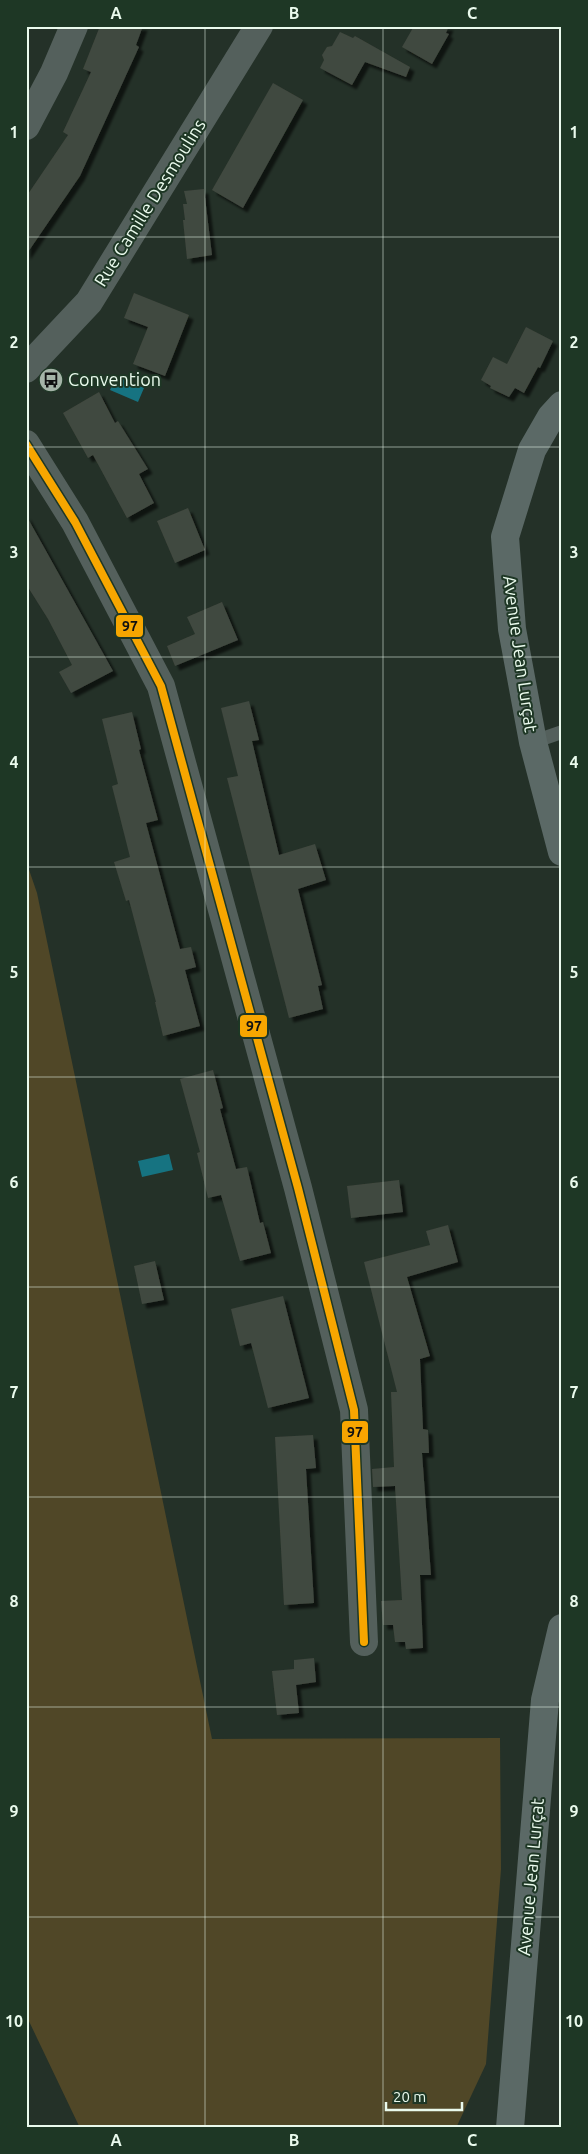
<svg xmlns="http://www.w3.org/2000/svg" width="588" height="2154" font-family="Ubuntu,sans-serif">
  <style>
    .green { fill: #504727 }
    .water { fill: #167381 }
    .building { fill: #41483f; filter: url(#shadow) }
    .lines { fill: none; stroke-linecap: round; stroke-linejoin: round }
    .lane { stroke: #54605c; stroke-width: 14 }
    .street { stroke: #54605c; stroke-width: 28 }
    .secondary { stroke: #5b6966; stroke-width: 28 }
    .bus-1-casing { stroke: #1e3725; stroke-width: 11 }
    .bus-1 { stroke: #f7a600; stroke-width: 8 }
    .grid { fill: none; stroke: #eafaed; stroke-width: 1; stroke-opacity: 0.55 }
    .labels { text-anchor: middle; stroke-width: 4; stroke-linejoin: round; paint-order: stroke }
    .street-label { font-size: 18px; fill: #eafaed; stroke: #1e3725 }
    .poi-label { font-size: 18px; fill: #eafaed; stroke: #1e3725; text-anchor: start }
    .line-badge { stroke: #1e3725; stroke-width: 2 }
    .pale-badge-label { font-size: 14px; text-anchor: middle; font-weight: bold; fill: #111 }
    .neatline { fill: none; stroke: #eafaed; stroke-width: 2 }
    .grid-label { font-size: 16px; text-anchor: middle; font-weight: bold; fill: #eafaed }
  </style>
  <defs>
    <filter id="shadow"><feDropShadow dx="4.5" dy="4.5" stdDeviation="1" flood-color="#0009"/></filter>
  </defs>
  <rect width="100%" height="100%" fill="#243128"/>
  <path class="green" d="M26 861 37 893 212 1739 500 1738 501 1869 486 2064 456 2128H80L26 2015Z"/>
  <path class="water" d="M116 376 144 388 138 402 110 390Z
    M169 1154 173 1170 142 1177 138 1161Z"/>
  <path class="building" d="M100 26H143L136 45 139 47 80 176 26 255V197L68 135 63 132 91 72 83 69Z
    M414 26H449L446 33 449 34 432 64 402 47Z
    M340 32 353 38 355 36 410 67 406 77 365 62 352 85 320 68 324 60 322 55 327 47 332 46Z
    M273 83 303 100 243 208 212 190Z
    M204 189 212 255 187 259 183 220H185L183 204H187L184 191Z
    M134 293 189 315 165 376 133 364 148 327 124 318Z
    M526 327 553 341 540 368 538 367 524 393 515 388 509 397 490 388 491 386 481 380 493 357 507 364Z
    M99 392 115 423 118 421 148 469 139 474 154 503 127 518 93 455 88 458 63 413Z
    M188 508 205 550 175 563 157 521Z
    M26 515 113 671 71 693 59 672 72 665 48 619 26 584Z
    M222 602 238 640 175 666 167 646 195 634 187 617Z
    M249 701 259 740 252 741 279 855 315 844 326 880 298 889 322 985 318 986 323 1009 289 1018 227 778 238 776 221 708Z
    M132 712 141 749 139 750 158 820 146 823 180 949 191 947 196 967 185 970 200 1026 163 1036 155 1002H156L129 900 126 901 114 862 130 857 112 786 118 784 102 719Z
    M213 1070 223 1108 220 1109 236 1169 247 1167 260 1223 263 1222 271 1253 240 1261 221 1195 208 1198 197 1153 200 1152 180 1079Z
    M399 1180 403 1212 351 1218 347 1186Z
    M448 1225 458 1262 407 1277 430 1356 420 1359 423 1429 428 1430 429 1453H422L431 1575H420L423 1648 406 1649 405 1642H395L393 1625H383L381 1601 402 1600 395 1486 373 1487 372 1469 394 1467 391 1392H397L364 1262 430 1245 426 1231Z
    M155 1261 164 1300 142 1304 134 1266Z
    M283 1296 309 1398 268 1408 251 1343 240 1346 231 1309Z
    M313 1435 316 1468 306 1469 314 1603 284 1605 275 1437Z
    M314 1658 316 1682 296 1685 299 1713 277 1715 272 1671 294 1669V1660Z"/>
  <g class="lines">
    <path class="lane" d="M533 742 562 732"/>
    <path class="street" d="M26 126 54 73 74 26
      M26 369 89 302 259 26
      M26 444 75 522 161 686 298 1188 354 1410 364 1642"/>
    <path class="secondary" d="M562 405 551 417 532 450 505 537 512 629 533 742 562 852
      M510 2128 545 1700 562 1628"/>
    <g class="bus-1-casing">
      <path id="bus-1" d="M26 444 75 522 161 686 298 1188 354 1410 364 1642"/>
    </g>
    <use href="#bus-1" class="bus-1"/>
  </g>
  <path class="grid" d="M205 26V2128M383 26V2128M26 237H562M26 447H562M26 657H562M26 867H562M26 1077H562M26 1287H562M26 1497H562M26 1707H562M26 1917H562"/>
  <defs>
    <g id="bus-disc" transform="scale(1.25)"><circle r="9.5" fill="#a5b4a8" stroke="#1e3725"/><path d="M-5-6H5V4H4V6H2V4H-2V6H-4V4H-5ZM-3.5-4V0h7V-4ZM-3.5 1.2v1.5H-2V1.2ZM2 1.2v1.5H3.5V1.2Z" fill="#111"/></g>
  </defs>
  <g fill-rule="evenodd">
    <use href="#bus-disc" x="51" y="380"/>
  </g>
  <g class="labels">
    <g class="street-label">
      <text transform="translate(150 203) rotate(-58)" y="6">Rue Camille Desmoulins</text>
      <text transform="translate(520 654) rotate(82)" y="6">Avenue Jean Lurçat</text>
      <text transform="translate(531 1877) rotate(-85)" y="6">Avenue Jean Lurçat</text>
    </g>
    <g class="poi-label">
      <text x="68" y="386">Convention</text>
    </g>
  </g>
  <g class="line-badge">
    <rect x="115" y="614" width="29" height="24" rx="5" fill="#f7a600"/>
    <rect x="239" y="1014" width="29" height="24" rx="5" fill="#f7a600"/>
    <rect x="341" y="1420" width="28" height="24" rx="5" fill="#f7a600"/>
  </g>
  <g class="pale-badge-label">
    <text x="130" y="631">97</text>
    <text x="254" y="1031">97</text>
    <text x="355" y="1437">97</text>
  </g>
  <rect width="588" height="2154" fill="none" stroke="#1e3725" stroke-width="55"/>
  <path d="M386 2102v8h76v-8" fill="none" stroke="#eafaed" stroke-width="2.5"/>
  <text x="393" y="2102" font-size="15" fill="#eafaed" stroke="#1e3725" stroke-width="4" paint-order="stroke">20 m</text>
  <rect x="28" y="28" width="532" height="2098" class="neatline"/>
  <g class="grid-label">
    <text x="116" y="19">A</text>
    <text x="294" y="19">B</text>
    <text x="472" y="19">C</text>
    <text x="14" y="138">1</text>
    <text x="574" y="138">1</text>
    <text x="14" y="348">2</text>
    <text x="574" y="348">2</text>
    <text x="14" y="558">3</text>
    <text x="574" y="558">3</text>
    <text x="14" y="768">4</text>
    <text x="574" y="768">4</text>
    <text x="14" y="978">5</text>
    <text x="574" y="978">5</text>
    <text x="14" y="1188">6</text>
    <text x="574" y="1188">6</text>
    <text x="14" y="1398">7</text>
    <text x="574" y="1398">7</text>
    <text x="14" y="1607">8</text>
    <text x="574" y="1607">8</text>
    <text x="14" y="1817">9</text>
    <text x="574" y="1817">9</text>
    <text x="14" y="2027">10</text>
    <text x="574" y="2027">10</text>
    <text x="116" y="2146">A</text>
    <text x="294" y="2146">B</text>
    <text x="472" y="2146">C</text>
  </g>
</svg>
